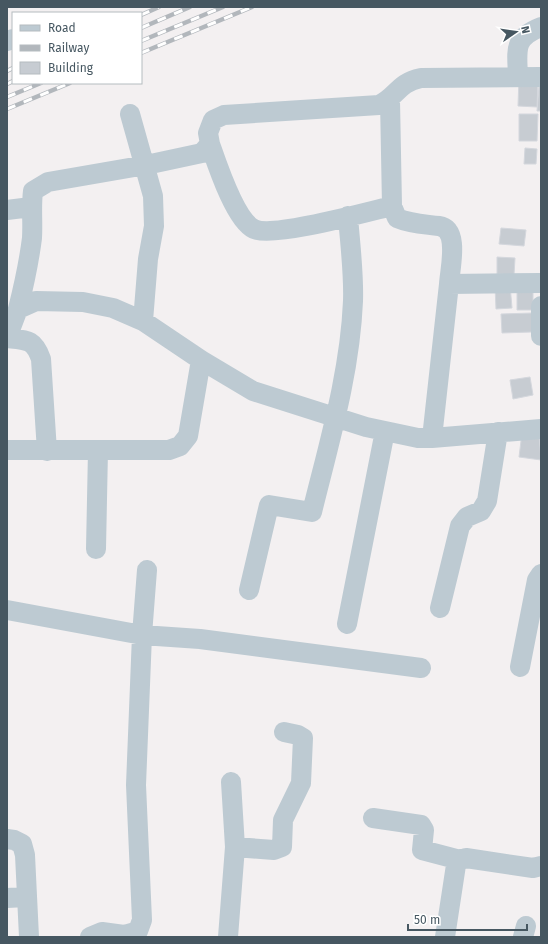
<svg xmlns="http://www.w3.org/2000/svg" width="548" height="944" font-family="'Fira Sans',sans-serif">
  <style>
    .building { fill: #c7ccd2; stroke: #d4d7dd }
    .lines { fill: none; stroke-linecap: round; stroke-linejoin: round }
    .minor { stroke: #bdcad2; stroke-width: 20 }
    .rail-casing { stroke: #b2b7bc; stroke-width: 4.5 }
    .rail { stroke: #fff; stroke-width: 3; stroke-dasharray: 9; stroke-linecap: butt }
  </style>
  <rect width="100%" height="100%" fill="#f3f0f1"/>
  <path class="building" d="M519 78 538 79 537 107 518 106Z
    M539 86H541V111H537Z
    M519 114H538L537 141H519Z
    M525 148 537 149 536 164H524Z
    M501 228 526 230 524 246 499 244Z
    M497 257 515 258 514 275 497 274Z
    M510 285 512 308 496 309 495 286Z
    M517 287H533V310H517Z
    M532 313V332L502 333 501 314Z
    M530 377 533 395 513 399 510 380Z
    M522 433 539 435 541 460 519 457Z"/>
  <g class="lines">
    <path class="minor" d="M7 41 13 39
      M518 76C517 50 513 38 541 27
      M390 100 392 206 397 218C411 224 424 224 439 226 460 229 450 268 449 284
      M130 114 153 196 154 226 148 259 143 321
      M210 144C217 164 235 220 254 229 273 238 367 212 392 206
      M7 210 31 207
      M541 306V336
      M18 309C24 285 29 262 32 238 33 222 31 207 33 191L48 182 146 165 202 153 210 144 208 133 213 120 224 115 379 105C398 96 397 83 421 78L541 77
      M7 338 18 309 36 301 83 302 113 308 143 321 201 360 253 391 366 427 418 438H432L541 429
      M7 338C27 340 34 339 41 359L47 451
      M432 438 449 284 541 283
      M7 450H169L180 446 188 436 201 360
      M96 549 98 450
      M249 590 269 505 312 512C329 443 350 373 353 301 354 273 350 244 348 216
      M440 608 460 526 467 517 481 511 487 501 498 432
      M7 610 142 635 200 639 421 668
      M347 624 385 431
      M520 667 537 580 541 574
      M373 818 421 825 424 830 422 850 460 860
      M7 839 14 840 22 844 25 855 29 937
      M235 847 274 850 282 847 283 820 301 783 303 738 298 735 284 732
      M7 898 26 897
      M90 937 102 932 124 935 138 931 142 920 136 785 142 635 147 570
      M228 937 235 847 231 782
      M445 937 456 865 460 860 466 858 533 868 541 866
      M523 937 526 926"/>
    <g class="rail-casing">
      <path id="rail" d="M141 15 159 7
        M141 28 190 7
        M141 41 223 7
        M141 53 252 7
        M7 71 13 68
        M7 84 13 81
        M7 97 41 83
        M7 109 70 83"/>
    </g>
    <use href="#rail" class="rail"/>
  </g>
  <rect width="548" height="944" fill="none" stroke="#465761" stroke-width="16"/>
  <rect x="12" y="12" width="130" height="72" fill="#ffffff" stroke="#b5bcc0"/>
  <rect x="20" y="25" width="20" height="6" fill="#bdcad2" stroke="#b5bcc0"/>
  <text x="48" y="32" font-size="12" fill="#465761">Road</text>
  <rect x="20" y="45" width="20" height="6" fill="#b2b7bc" stroke="#b5bcc0"/>
  <text x="48" y="52" font-size="12" fill="#465761">Railway</text>
  <rect x="20" y="62" width="20" height="12" fill="#c7ccd2" stroke="#b5bcc0"/>
  <text x="48" y="72" font-size="12" fill="#465761">Building</text>
  <g transform="translate(516 32) rotate(77)" stroke="#ffffff" stroke-width="3" paint-order="stroke">
  <path d="M0-3L7 15L0 10L-7 15Z" fill="#465761"/>
  <text y="-6" font-size="11" font-weight="bold" text-anchor="middle" fill="#465761">N</text>
  </g>
  <path d="M408 924v6h119v-6" fill="none" stroke="#465761" stroke-width="2"/>
  <text x="414" y="924" font-size="12" fill="#465761" stroke="#ffffff" stroke-width="3" paint-order="stroke">50 m</text>
</svg>
